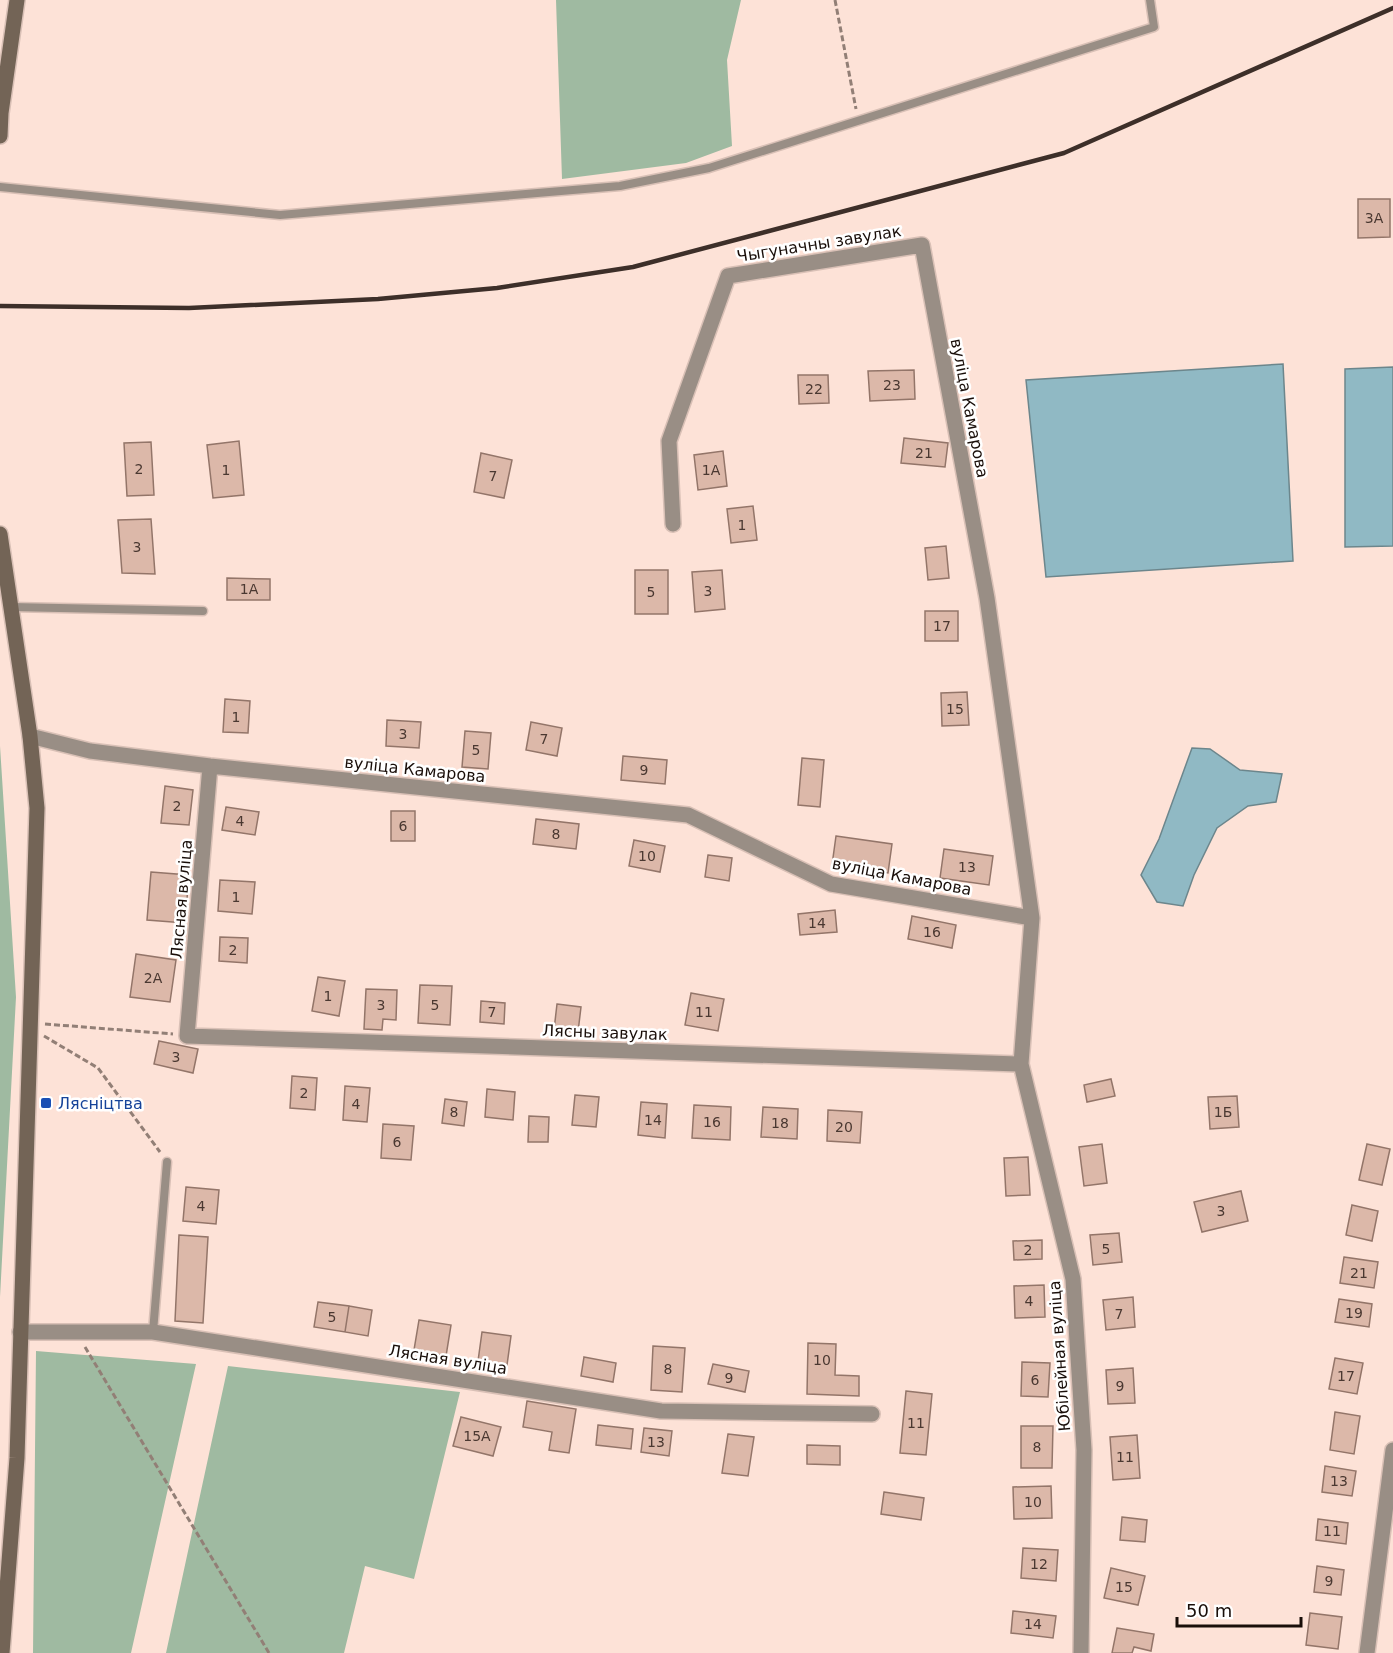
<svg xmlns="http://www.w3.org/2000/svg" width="1393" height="1653" font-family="'DejaVu Sans',sans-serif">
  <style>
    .forest { fill: #9fbaa1 }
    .water { fill: #90b9c4; stroke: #6c868c; stroke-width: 1.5 }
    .building { fill: #dcb8a9; stroke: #937569; stroke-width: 1.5 }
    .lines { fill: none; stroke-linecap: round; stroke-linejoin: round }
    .lane-casing { stroke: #d9c0b6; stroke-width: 11 }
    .street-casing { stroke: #d9c0b6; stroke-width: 18 }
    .secondary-casing { stroke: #d9c0b6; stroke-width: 18 }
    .path { stroke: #927f76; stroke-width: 3; stroke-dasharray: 6 3; stroke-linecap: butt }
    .lane { stroke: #998e85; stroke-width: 8 }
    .street { stroke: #998e85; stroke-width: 15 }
    .secondary { stroke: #736456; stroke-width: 15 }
    .rail { stroke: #3d2f29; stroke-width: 4.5 }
    .transit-dot { fill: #1a4fb4; stroke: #fff; stroke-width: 2 }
    .labels { text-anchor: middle; stroke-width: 5; stroke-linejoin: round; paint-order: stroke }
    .number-label { font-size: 14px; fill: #4a3831 }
    .street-label { font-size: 16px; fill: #190e09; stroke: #fff }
    .transit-label { font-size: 16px; fill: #164399; stroke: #fff; text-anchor: start }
  </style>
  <rect width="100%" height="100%" fill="#fde2d7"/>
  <path class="forest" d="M556 0H741L727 60 732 146 686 163 562 179Z
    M0 746 16 997 0 1297Z
    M36 1351 196 1364 131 1653H33Z
    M228 1366 460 1392 414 1579 365 1566 344 1653H166Z"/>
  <path class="water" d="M1283 364 1293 561 1046 577 1026 380Z
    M1393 367V546L1345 547V369Z
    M1192 748 1210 749 1240 770 1282 774 1276 802 1248 806 1217 828 1194 875 1183 906 1157 902 1141 875 1159 839Z"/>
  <path class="building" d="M1358 199H1390V237L1358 238Z
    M914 370 915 399 870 401 868 371Z
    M798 375H828L829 403 799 404Z
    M904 438 948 443 945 467 901 463Z
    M239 441 244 495 213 498 207 445Z
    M151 442 154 495 127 496 124 443Z
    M723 451 727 486 698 490 694 455Z
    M481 453 512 460 504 498 474 492Z
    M753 506 757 540 731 543 727 509Z
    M151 519 155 574 122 573 118 520Z
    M946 546 949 578 928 580 925 548Z
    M635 570H668V614H635Z
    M722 570 725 609 695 612 692 572Z
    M227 578 270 579V600H227Z
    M925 611H958V641H925Z
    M967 692 969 725 942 726 941 693Z
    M225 699 250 701 248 733 223 732Z
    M387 720 421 722 419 748 386 746Z
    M531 722 562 728 557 756 526 750Z
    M465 731 491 733 488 769 462 767Z
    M623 756 667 760 665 784 621 780Z
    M802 758 824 760 820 807 798 805Z
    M165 786 193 790 189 825 161 823Z
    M226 807 259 812 255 835 222 830Z
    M391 811H415V841H391Z
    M536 819 579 824 576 849 533 844Z
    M836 836 892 844 888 873 832 865Z
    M634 840 665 846 660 872 629 866Z
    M944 849 993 856 989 885 940 878Z
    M708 855 732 858 729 881 705 877Z
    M151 872 189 875 185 923 147 920Z
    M220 880 255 882 252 914 218 911Z
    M835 910 837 932 800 935 798 914Z
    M912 916 956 925 952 948 908 939Z
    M220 937 248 938 247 963 219 961Z
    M136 954 176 960 170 1002 130 997Z
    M318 977 345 981 339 1016 312 1011Z
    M420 985 452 986 450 1025 418 1023Z
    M366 989 397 990 396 1020 383 1019 382 1030 364 1029Z
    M691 993 724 999 718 1031 685 1025Z
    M481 1001 505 1003 504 1024 480 1022Z
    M557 1004 581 1007 578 1032 554 1030Z
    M159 1041 198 1049 193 1073 154 1064Z
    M292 1076 317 1078 315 1110 290 1108Z
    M1111 1079 1115 1096 1087 1102 1084 1085Z
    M345 1086 370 1088 367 1122 343 1120Z
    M487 1089 515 1092 513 1120 485 1117Z
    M575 1095 599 1097 596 1127 572 1125Z
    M1237 1096 1239 1127 1210 1129 1208 1097Z
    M445 1099 467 1102 464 1126 442 1123Z
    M641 1102 667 1104 665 1138 638 1135Z
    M694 1105 731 1107 730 1140 692 1138Z
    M763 1107 798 1109 797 1139 761 1137Z
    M828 1110 862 1112 860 1143 827 1141Z
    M529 1116 549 1117 548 1142H528Z
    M383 1124 414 1126 411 1160 381 1158Z
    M1102 1144 1107 1183 1084 1186 1079 1147Z
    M1367 1144 1390 1149 1382 1185 1359 1180Z
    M1028 1157 1030 1195 1006 1196 1004 1158Z
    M186 1187 219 1190 216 1224 183 1221Z
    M1241 1191 1248 1221 1202 1232 1194 1202Z
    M1352 1205 1378 1211 1372 1241 1346 1235Z
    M1119 1233 1122 1262 1093 1265 1090 1235Z
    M179 1235 208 1237 203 1323 175 1321Z
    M1042 1240V1259L1014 1260 1013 1241Z
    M1344 1257 1378 1262 1374 1288 1340 1283Z
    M1044 1285 1045 1317 1015 1318 1014 1286Z
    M1133 1297 1135 1327 1106 1330 1103 1300Z
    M1339 1299 1372 1304 1369 1327 1335 1322Z
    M318 1302 349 1306 345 1332 314 1327Z
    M349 1306 372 1310 368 1336 345 1332Z
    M419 1320 451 1325 446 1356 414 1350Z
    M482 1332 511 1336 507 1365 478 1361Z
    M808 1343 836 1344 835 1375 859 1376V1396L807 1394Z
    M653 1346 685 1348 682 1392 651 1390Z
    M584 1357 616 1363 613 1382 581 1376Z
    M1335 1358 1363 1363 1357 1394 1329 1389Z
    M1022 1362 1050 1363 1048 1397 1021 1396Z
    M713 1364 749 1371 745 1392 708 1384Z
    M1133 1368 1135 1403 1108 1404 1106 1370Z
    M906 1391 932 1394 926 1455 900 1453Z
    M527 1401 576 1409 569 1453 549 1450 552 1432 523 1427Z
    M1335 1412 1360 1416 1354 1454 1330 1450Z
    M461 1417 501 1427 493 1456 453 1446Z
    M598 1425 633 1429 631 1449 596 1445Z
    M1021 1426H1053L1052 1468H1021Z
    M644 1428 672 1431 669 1456 641 1452Z
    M728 1434 754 1437 748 1476 722 1473Z
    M1137 1435 1140 1478 1113 1480 1110 1437Z
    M807 1445 840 1446V1465L807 1464Z
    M1325 1466 1356 1471 1352 1496 1322 1492Z
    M1051 1486 1052 1518 1014 1519 1013 1487Z
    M884 1492 924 1498 921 1520 881 1514Z
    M1122 1517 1147 1520 1145 1542 1120 1540Z
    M1318 1519 1348 1523 1346 1544 1316 1540Z
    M1023 1548 1058 1550 1056 1581 1021 1578Z
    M1317 1566 1344 1570 1341 1595 1314 1592Z
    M1111 1568 1145 1576 1138 1605 1104 1598Z
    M1013 1611 1056 1616 1053 1638 1011 1633Z
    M1310 1613 1342 1617 1338 1649 1306 1645Z
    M1117 1628 1154 1634 1151 1651 1134 1647 1132 1653H1112Z"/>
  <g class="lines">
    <g class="lane-casing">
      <path id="lane" d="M0 187 280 215 620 186 709 168 1154 27 1150 0
        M11 607 203 611
        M153 1332 167 1162"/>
    </g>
    <g class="street-casing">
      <path id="street" d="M673 524 669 441 728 276 922 245 987 598 1032 918 1021 1064 1073 1279 1084 1450 1081 1653
        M30 736 90 751 210 766 688 815 831 884 1032 918
        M210 766 187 1036 1021 1064
        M20 1332H153L661 1411 872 1414
        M1367 1653 1393 1450"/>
    </g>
    <g class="secondary-casing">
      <path id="secondary" d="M0 136 1 113 17 0
        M0 534 30 736 37 808 17 1458 2 1653"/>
    </g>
    <path class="path" d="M835 0 856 109
      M45 1024 173 1034
      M44 1036 98 1068 160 1152
      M85 1347 269 1653"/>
    <use href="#lane" class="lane"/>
    <use href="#street" class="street"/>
    <use href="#secondary" class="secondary"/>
    <path class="rail" d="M0 306 189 308 378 299 497 288 633 267 1064 153 1393 8"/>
  </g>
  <rect class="transit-dot" x="40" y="1097" width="12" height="12" rx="3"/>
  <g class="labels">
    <g class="number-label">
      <text x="1374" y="223">3А</text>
      <text x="892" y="390">23</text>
      <text x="814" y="394">22</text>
      <text x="924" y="458">21</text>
      <text x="139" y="474">2</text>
      <text x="226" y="475">1</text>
      <text x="711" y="475">1А</text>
      <text x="493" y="481">7</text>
      <text x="742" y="530">1</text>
      <text x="137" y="552">3</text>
      <text x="249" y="594">1А</text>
      <text x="708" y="596">3</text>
      <text x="651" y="597">5</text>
      <text x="942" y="631">17</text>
      <text x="955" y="714">15</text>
      <text x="236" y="722">1</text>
      <text x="403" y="739">3</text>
      <text x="544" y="744">7</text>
      <text x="476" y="755">5</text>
      <text x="644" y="775">9</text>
      <text x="177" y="811">2</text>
      <text x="240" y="826">4</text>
      <text x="403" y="831">6</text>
      <text x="556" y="839">8</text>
      <text x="647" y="861">10</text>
      <text x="967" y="872">13</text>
      <text x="236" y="902">1</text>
      <text x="817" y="928">14</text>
      <text x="932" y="937">16</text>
      <text x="233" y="955">2</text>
      <text x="153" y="983">2А</text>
      <text x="328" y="1001">1</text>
      <text x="381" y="1010">3</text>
      <text x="435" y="1010">5</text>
      <text x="492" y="1017">7</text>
      <text x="704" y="1017">11</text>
      <text x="176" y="1062">3</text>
      <text x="304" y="1098">2</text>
      <text x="356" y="1109">4</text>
      <text x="454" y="1117">8</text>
      <text x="1223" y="1117">1Б</text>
      <text x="653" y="1125">14</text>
      <text x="712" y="1127">16</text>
      <text x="780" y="1128">18</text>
      <text x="844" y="1132">20</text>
      <text x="397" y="1147">6</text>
      <text x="201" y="1211">4</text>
      <text x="1221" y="1216">3</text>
      <text x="1106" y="1254">5</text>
      <text x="1028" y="1255">2</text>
      <text x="1359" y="1278">21</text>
      <text x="1029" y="1306">4</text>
      <text x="1354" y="1318">19</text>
      <text x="1119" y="1319">7</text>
      <text x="332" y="1322">5</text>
      <text x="822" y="1365">10</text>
      <text x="668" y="1374">8</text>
      <text x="1346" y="1381">17</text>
      <text x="729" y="1383">9</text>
      <text x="1035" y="1385">6</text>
      <text x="1120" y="1391">9</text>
      <text x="916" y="1428">11</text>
      <text x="477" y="1441">15А</text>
      <text x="656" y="1447">13</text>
      <text x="1037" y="1452">8</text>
      <text x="1125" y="1462">11</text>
      <text x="1339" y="1486">13</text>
      <text x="1033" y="1507">10</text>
      <text x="1332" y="1536">11</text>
      <text x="1039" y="1569">12</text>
      <text x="1329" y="1586">9</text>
      <text x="1124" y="1592">15</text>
      <text x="1033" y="1629">14</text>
    </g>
    <g class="street-label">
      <text transform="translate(819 243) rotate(-9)" y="6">Чыгуначны завулак</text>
      <text transform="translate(970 408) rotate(79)" y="6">вуліца Камарова</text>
      <text transform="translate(415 769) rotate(6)" y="6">вуліца Камарова</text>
      <text transform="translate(902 876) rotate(11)" y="6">вуліца Камарова</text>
      <text transform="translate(181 899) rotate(-85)" y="6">Лясная вуліца</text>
      <text transform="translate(605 1032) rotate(2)" y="6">Лясны завулак</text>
      <text transform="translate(1059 1356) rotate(-94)" y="6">Юбілейная вуліца</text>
      <text transform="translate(448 1359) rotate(9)" y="6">Лясная вуліца</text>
    </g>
    <g class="transit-label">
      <text x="58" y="1109">Лясніцтва</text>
    </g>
  </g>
  <path d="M1177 1617v9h124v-9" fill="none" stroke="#190e09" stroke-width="3"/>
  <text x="1186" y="1617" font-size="18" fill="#190e09" stroke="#ffffff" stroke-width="4.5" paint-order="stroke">50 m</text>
</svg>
